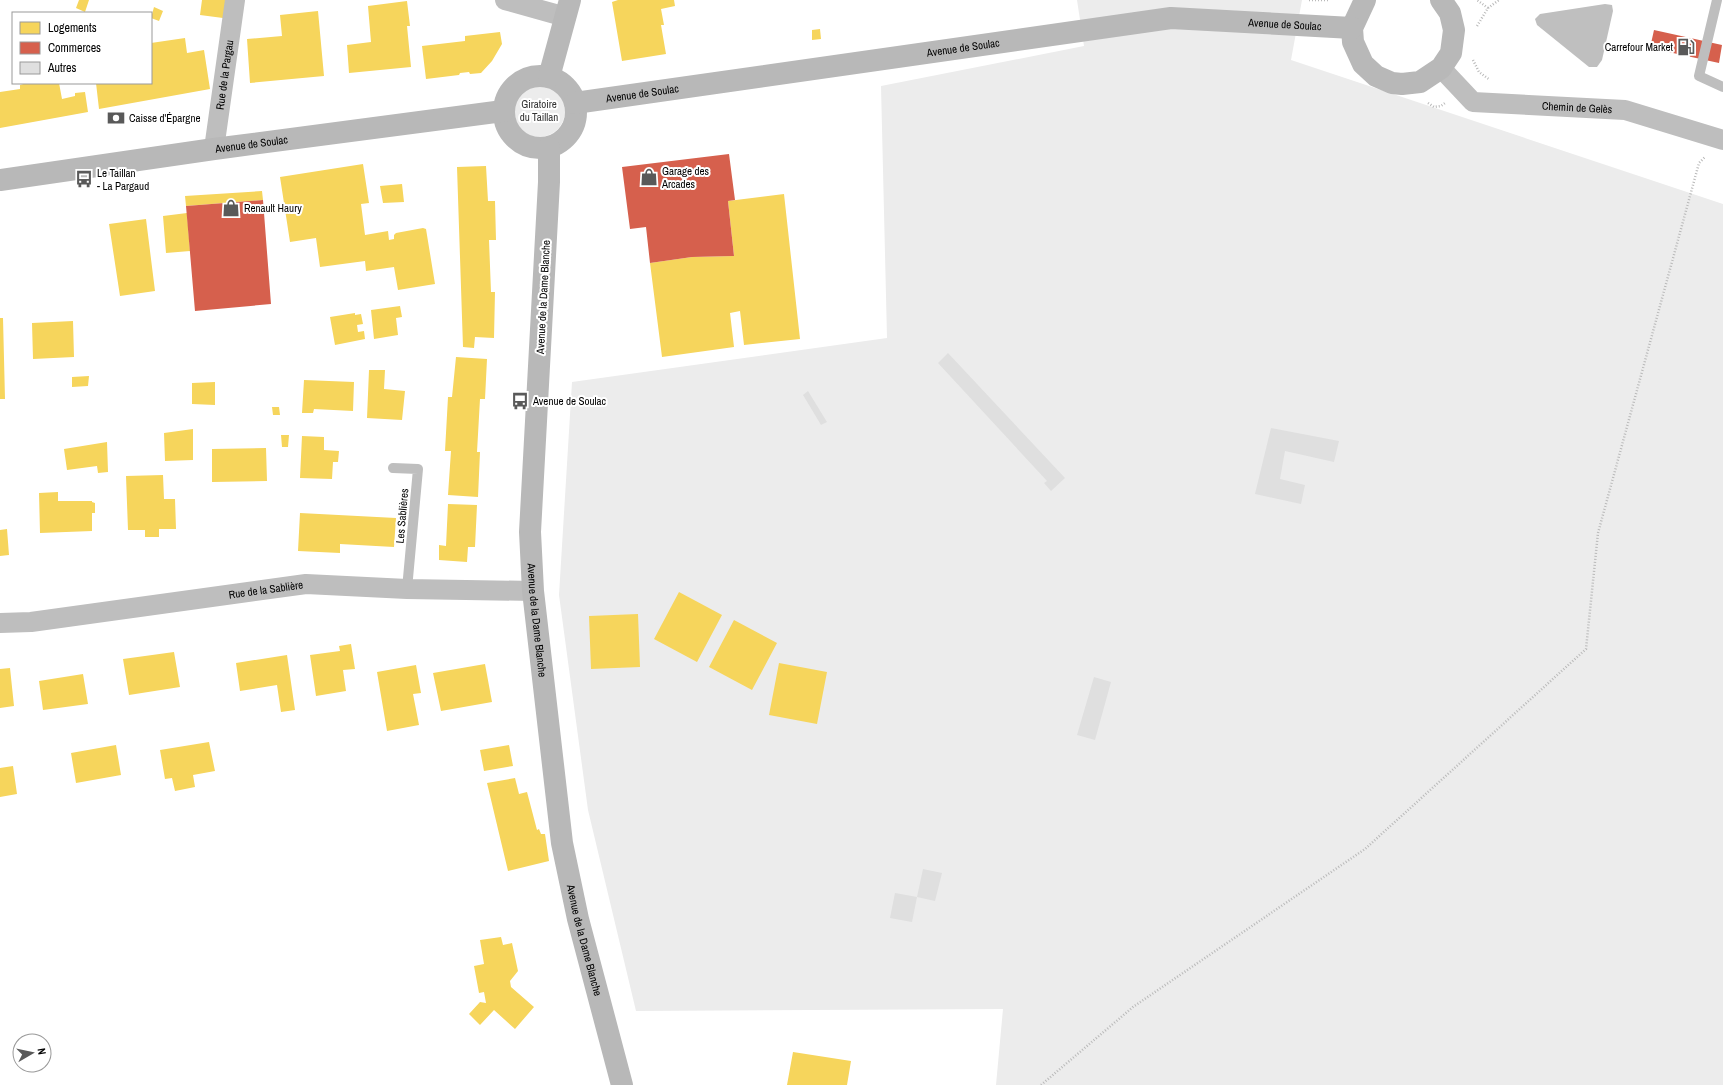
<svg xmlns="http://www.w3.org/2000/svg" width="1723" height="1085" font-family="'Archivo Narrow',sans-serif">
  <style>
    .green { fill: #ececec }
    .water { fill: #bfbfbf }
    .homes { fill: #f6d55c }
    .shops { fill: #d6604d }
    .building { fill: #dfdfdf }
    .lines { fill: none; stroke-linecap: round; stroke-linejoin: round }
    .path { stroke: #b9b9b9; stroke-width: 2.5; stroke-dasharray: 1 2; stroke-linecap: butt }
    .service { stroke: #bebebe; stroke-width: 10 }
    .minor { stroke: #bebebe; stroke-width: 20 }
    .secondary { stroke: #b8b8b8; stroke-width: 22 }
    .labels { text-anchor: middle; stroke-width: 4; stroke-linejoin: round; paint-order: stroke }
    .street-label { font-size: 11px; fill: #000; stroke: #fff }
    .poi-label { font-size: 11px; fill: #000; stroke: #fff; text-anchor: start }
    .park-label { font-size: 11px; fill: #333; stroke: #fff }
  </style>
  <rect width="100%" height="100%" fill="#fff"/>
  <path class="green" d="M1077 0H1302L1291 60 1723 204V1085H996L1003 1009 636 1011 588 810 559 595 572 382 887 338 881 86 1084 46Z
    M513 111a26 26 0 1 1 52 0a26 26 0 1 1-52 0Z"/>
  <path class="water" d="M1605 4 1612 5 1613 11 1602 60 1597 67H1589L1537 25 1535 19 1540 14Z"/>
  <path class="homes" d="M79 0H89L85 12 76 8Z
    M202 0H226L223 18 200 15Z
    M618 0H674L675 6 661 9 664 25H661L666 54 622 61 612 2Z
    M407 1 410 26H407L411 67 349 73 347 45 371 42 368 6Z
    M154 7 163 11 159 21 151 18Z
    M318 11 324 76 250 83 247 39 282 36 280 15Z
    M820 29 821 39 812 40V30Z
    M500 32 502 44 492 61 481 73 470 74 469 72 460 73 459 75 426 79 422 46 465 41V36Z
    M185 38 187 53 204 50 210 89 99 109 96 83H151V43Z
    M27 83H59L62 99 75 96V93L85 92 88 112 0 128V92L20 89V85Z
    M363 164 369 203 361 204 365 235 388 231 389 240 394 239V235L396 233 423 228 426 229 435 284 398 290 394 267 366 271 365 261 320 267 316 238 290 242 280 177Z
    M486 166 488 201H495L496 240H489L491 292H495L494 338 475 337 474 348 463 347 457 167Z
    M402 184 404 202 383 203 380 186Z
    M262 191 263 200 186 206 185 196Z
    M784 194 800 339 744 345 740 311 730 313 734 347 662 357 650 263 692 257 734 256 728 201Z
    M187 213 190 251 166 253 163 216Z
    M146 219 155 291 120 296 109 224Z
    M400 306 402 317 396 318 398 335 374 339 371 310Z
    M355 313V315L361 314 363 324 357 325 358 332 364 331 365 339 335 345 330 317Z
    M0 318H3L5 399H0Z
    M73 321 74 357 33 359 32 323Z
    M456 357 487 359 485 399H480L477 452H480L478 497 448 495 451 451H445L448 397H452Z
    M369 370H385L384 389 405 391 402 420 367 418Z
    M89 376 88 386 72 387V377Z
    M304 380 354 382 353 411 314 409 313 413H302Z
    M215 382V405L192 404V383Z
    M272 407H279L280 415H273Z
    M193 429V460L165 461 164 433Z
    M281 435H289L288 447H282Z
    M302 436 324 437V450L339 451 338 462H333L332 479 300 478Z
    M107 442 108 472 98 473 97 466 67 470 64 449Z
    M266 448 267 481 212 482V449Z
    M163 475 164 499H175L176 529H159V537H145V530H128L126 476Z
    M58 492V501H92V502L95 503V513H92V531L40 533 39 493Z
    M448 504 477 505 475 547H468L467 562 439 560V545L446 546Z
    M300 513 396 518 394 547 340 544V553L298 551Z
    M7 529 9 555 0 556V530Z
    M679 592 722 615 697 662 654 639Z
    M638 614 640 667 591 669 589 616Z
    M734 620 777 643 752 690 709 667Z
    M351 644 355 669 343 670 346 691 316 696 310 655 340 651 339 646Z
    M174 652 180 687 129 695 123 659Z
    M287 655 295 710 281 712 277 685 240 691 236 663Z
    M779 663 827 672 817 724 769 715Z
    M485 664 492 702 441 711 433 673Z
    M416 665 421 693 413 694 419 725 387 731 377 672Z
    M10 668 14 706 0 708V669Z
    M83 674 88 704 43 710 39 681Z
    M209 742 215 771 193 775 195 787 175 791 172 778 165 779 160 750Z
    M116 745 121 775 76 783 71 753Z
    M509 745 513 766 484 771 480 750Z
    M13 766 17 794 0 797V768Z
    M515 778 519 794 527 792 537 830 539 829 541 834H545L549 861 508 871 487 783Z
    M501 937 503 945 512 943 518 971 510 981 511 987 534 1007 515 1029 494 1010 480 1025 469 1014 480 1002 486 1003 484 992 479 993 474 966 484 964 480 940Z
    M793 1052 851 1061 847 1085H787Z"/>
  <path class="shops" d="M1654 30 1722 45 1719 63 1650 48Z
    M729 154 735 200 728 201 734 256 692 257 650 263 646 227 630 229 622 167Z
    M263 200 271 304 195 311 186 206Z"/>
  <path class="building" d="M948 353 1065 478 1051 491 1044 483 1047 481 938 363Z
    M808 391 827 422 821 425 803 395Z
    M1271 428 1339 441 1334 462 1285 451 1280 479 1305 485 1301 504 1255 494Z
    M1094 677 1111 682 1095 740 1077 735Z
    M923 869 942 873 935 901 917 897Z
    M895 893 917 897 912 922 890 918Z"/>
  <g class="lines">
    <path class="path" d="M1309 0H1328
      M1488 8 1499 0
      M1477 26 1488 8 1477 0
      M1473 60 1479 72 1490 80
      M1428 103 1434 107 1441 106 1445 103
      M1041 1085 1133 1007 1365 849 1586 649 1598 533 1699 163 1705 157"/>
    <path class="service" d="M1717 0 1699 76 1723 87
      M393 468 418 469 407 589"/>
    <g class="minor">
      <path d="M505 0 566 17"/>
      <path id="s1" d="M1441 68 1473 102 1625 110 1723 140"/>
      <path id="s2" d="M214 149 235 0"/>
      <path id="s3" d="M0 623 31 622 306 584 407 589 533 591"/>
    </g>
    <g class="secondary">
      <path d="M1365 0 1352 28 1353 42 1363 64 1376 76 1392 83 1402 84 1420 82 1441 68 1451 53 1454 30 1450 13 1441 0"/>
      <circle cx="540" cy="112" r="36"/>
      <path d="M549 77 570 0"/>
      <path id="s4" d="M575 103 1171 18 1352 28"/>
      <path id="s5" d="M549 148V182L530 532 533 591 562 843 578 919 622 1085"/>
      <path id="s6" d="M0 180 214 149 503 111"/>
    </g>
  </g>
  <defs>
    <g id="fuel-bare" transform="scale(1.38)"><path d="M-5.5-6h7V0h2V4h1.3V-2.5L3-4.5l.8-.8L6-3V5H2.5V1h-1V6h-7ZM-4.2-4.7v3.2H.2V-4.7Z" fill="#595959" stroke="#fff" stroke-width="2.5" paint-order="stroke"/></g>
    <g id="bank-bare" transform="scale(1.38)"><path d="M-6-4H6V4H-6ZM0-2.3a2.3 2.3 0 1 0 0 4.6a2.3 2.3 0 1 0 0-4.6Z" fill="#595959" stroke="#fff" stroke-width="2.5" paint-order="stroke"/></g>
    <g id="shop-bare" transform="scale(1.38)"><path d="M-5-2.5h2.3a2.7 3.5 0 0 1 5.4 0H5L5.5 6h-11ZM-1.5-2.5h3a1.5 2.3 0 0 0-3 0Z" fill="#595959" stroke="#fff" stroke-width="2.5" paint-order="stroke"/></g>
    <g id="bus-bare" transform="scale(1.38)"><path d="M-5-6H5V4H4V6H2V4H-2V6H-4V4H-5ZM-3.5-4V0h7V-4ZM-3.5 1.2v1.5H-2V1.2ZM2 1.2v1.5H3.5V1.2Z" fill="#595959" stroke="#fff" stroke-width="2.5" paint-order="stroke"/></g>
  </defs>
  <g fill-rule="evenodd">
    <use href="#fuel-bare" x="1686" y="47"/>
    <use href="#bank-bare" x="116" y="118"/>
    <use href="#shop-bare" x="649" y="177"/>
    <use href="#bus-bare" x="84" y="179"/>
    <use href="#shop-bare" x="231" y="208"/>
    <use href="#bus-bare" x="520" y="401"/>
  </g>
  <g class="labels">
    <g class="street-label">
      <text dy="4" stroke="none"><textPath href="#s4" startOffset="716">Avenue de Soulac</textPath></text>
      <text dy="4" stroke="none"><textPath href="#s4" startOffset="392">Avenue de Soulac</textPath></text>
      <text dy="4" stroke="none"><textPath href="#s2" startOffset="75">Rue de la Pargau</textPath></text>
      <text dy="4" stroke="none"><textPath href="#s4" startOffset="68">Avenue de Soulac</textPath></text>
      <text dy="4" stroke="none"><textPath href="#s1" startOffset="151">Chemin de Gelès</textPath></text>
      <text dy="4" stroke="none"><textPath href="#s6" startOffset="254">Avenue de Soulac</textPath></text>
      <text transform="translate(543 297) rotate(-87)" y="4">Avenue de la Dame Blanche</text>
      <text transform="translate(402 516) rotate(-85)" y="4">Les Sablières</text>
      <text dy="4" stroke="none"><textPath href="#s3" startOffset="268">Rue de la Sablière</textPath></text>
      <text dy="4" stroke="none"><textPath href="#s5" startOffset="473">Avenue de la Dame Blanche</textPath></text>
      <text dy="4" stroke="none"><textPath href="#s5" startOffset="797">Avenue de la Dame Blanche</textPath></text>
    </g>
    <g class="poi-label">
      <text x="1673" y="51" text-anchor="end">Carrefour Market</text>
      <text x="129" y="122">Caisse d'Épargne</text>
      <text x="662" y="175">Garage des<tspan x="662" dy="13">Arcades</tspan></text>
      <text x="97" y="177">Le Taillan<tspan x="97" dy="13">- La Pargaud</tspan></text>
      <text x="244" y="212">Renault Haury</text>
      <text x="533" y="405">Avenue de Soulac</text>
    </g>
    <g class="park-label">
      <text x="539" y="108">Giratoire<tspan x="539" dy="13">du Taillan</tspan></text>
    </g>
  </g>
  <rect x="12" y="12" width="140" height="72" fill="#ffffff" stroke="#999999"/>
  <rect x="20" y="22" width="20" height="12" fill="#f6d55c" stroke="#999999"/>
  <text x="48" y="32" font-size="12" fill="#000000">Logements</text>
  <rect x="20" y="42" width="20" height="12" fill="#d6604d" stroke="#999999"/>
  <text x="48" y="52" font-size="12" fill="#000000">Commerces</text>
  <rect x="20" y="62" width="20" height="12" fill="#dfdfdf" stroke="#999999"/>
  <text x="48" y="72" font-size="12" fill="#000000">Autres</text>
  <g transform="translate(32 1053) rotate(81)"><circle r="19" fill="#ffffff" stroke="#999999"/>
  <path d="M0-3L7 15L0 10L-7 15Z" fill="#595959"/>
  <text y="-6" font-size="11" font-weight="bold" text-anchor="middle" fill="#000000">N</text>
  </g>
</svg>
